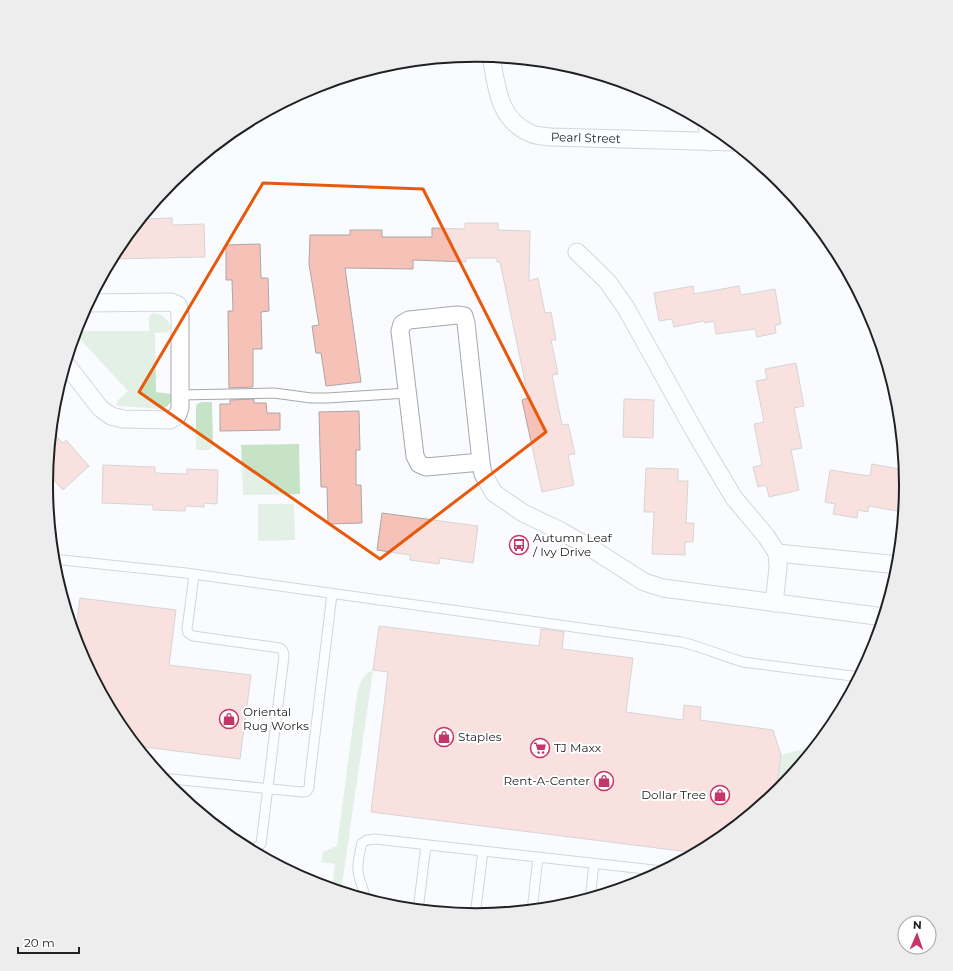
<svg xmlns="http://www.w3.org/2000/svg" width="953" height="971" font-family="Montserrat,sans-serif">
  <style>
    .green { fill: #c6e3c6 }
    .building { fill: #f6c2b7; stroke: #ada6a4 }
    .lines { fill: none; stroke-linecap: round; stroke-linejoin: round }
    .service-casing { stroke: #a4a7ad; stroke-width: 11 }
    .minor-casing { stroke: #a4a7ad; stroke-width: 19 }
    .service { stroke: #fff; stroke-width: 9 }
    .minor { stroke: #fff; stroke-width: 17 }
    .marked { fill: none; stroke: #e8590c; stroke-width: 3; stroke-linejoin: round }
    .labels { text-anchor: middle; stroke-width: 4; stroke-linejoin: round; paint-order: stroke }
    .street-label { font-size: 12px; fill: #1f2022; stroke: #fff }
    .poi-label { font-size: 12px; fill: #1f2022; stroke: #fff; text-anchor: start }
    .rim { fill: none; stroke: #1f2022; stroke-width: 2 }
  </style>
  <rect width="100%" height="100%" fill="#f9fbff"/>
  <path class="green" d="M152 313C162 314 166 316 171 327L169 332 155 333 156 392 171 394C174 401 168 407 161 409L118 406 116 405 117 401 128 391 81 340 70 350 76 331H149V317Z
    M202 402H212L213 444 212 448 208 450H196V407L197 404Z
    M299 444 300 494 243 495 241 445Z
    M258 504H294L295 540 258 541Z
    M373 670 341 892 332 889 335 864 321 862 323 852 337 846 357 694C360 684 362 674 373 670Z
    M818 745 781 790 776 794 781 755Z"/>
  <path class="building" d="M172 218V225L204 224 205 257 112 259 119 246 141 219Z
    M465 223H498V230L530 231 529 281 538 278 545 313 551 312 556 340H551L558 374 552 375 562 425 568 424 575 454 568 455 574 485 542 492 522 400 528 398 524 377 500 262H497V258H466V262L413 260V269L345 268 361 382 326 386 321 353H316L312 326 319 325 309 264 310 235H350V230H382V237H432V228L465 229Z
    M260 244 261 278H268L269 311 261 312 262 349H253V387L229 388 228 311H233L232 280H226V245Z
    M693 286 694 294 739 286 741 295 775 289 781 324 775 325 776 333 757 337 755 329 716 334 714 321 705 323 704 321 674 327 672 319 659 321 654 293Z
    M796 363 804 406 794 408 802 448 791 450 799 490 769 497 766 485 758 487 753 467 762 465 754 424 764 422 756 381 767 379 765 369Z
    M254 399V403H266L267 413H280V430L220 431V404H230V400Z
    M624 399 654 400 653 438 623 437Z
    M359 411 360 450H356V485H361L362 523 328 524 327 487H321L319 412Z
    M51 431 63 443 66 440 89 466 63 490 47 473Z
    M872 464 905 470 907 486 905 502 899 501 897 511 869 506 868 512 858 510 857 518 833 514 835 504 825 502 830 470 870 476Z
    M103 465 155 467V473L187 474V469L218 470 217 504 204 503V507L186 506 185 511 153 510V505L102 503Z
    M646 468 678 469V481H688L686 523H694L693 542H685V555L652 554 654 512H644Z
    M382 513 478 526 473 563 440 558 439 564 410 560V555L377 550Z
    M80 598 176 610 169 665 251 675 240 759 136 746 118 724 79 650 75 638Z
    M379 626 539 646 541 629H544L564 632 562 649 633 658 626 712 683 720 684 705 701 707 700 720 773 730 781 755 776 794 715 844 697 853 371 812 388 672 373 670Z"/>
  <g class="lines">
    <g class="service-casing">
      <path id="service" d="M179 395 274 393 311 398H327L408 393
        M53 559 186 573 681 642C703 647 722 656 743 662L860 677
        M194 575 187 629 188 633 193 636 280 648 283 651 284 656 261 844 255 848H246
        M162 778 302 792 307 791 309 788 310 776 332 594
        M647 880 648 870
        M365 899C364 888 359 881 358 871 357 863 360 851 362 843L367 840 375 839 663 871
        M590 899 594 864
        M418 910 426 845
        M532 911 538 857
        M475 916 483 851"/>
    </g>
    <g class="minor-casing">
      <g id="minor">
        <path id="s1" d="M491 56C497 88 498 120 532 134 537 136 544 136 550 137L734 142"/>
        <path d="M706 122 710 142"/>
        <path d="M577 252 607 281 626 308 696 434 734 498 766 536 777 553 899 565"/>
        <path d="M66 364 100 408 111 416 123 419 170 420 177 416 180 408V314L178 305 171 302 88 303"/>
        <path d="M481 462 426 467 419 464 415 456 400 331 402 324 409 320 457 315 464 316 466 323 481 462 483 474 494 493 523 513 561 531 594 550 644 582 663 588 884 617"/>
        <path d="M774 603 778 568 777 553"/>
      </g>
    </g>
    <use href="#service" class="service"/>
    <use href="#minor" class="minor"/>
  </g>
  <path d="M0 0H953V971H0ZM263 183 423 189 546 432 380 559 139 392Z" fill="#f9fbff" fill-opacity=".55" fill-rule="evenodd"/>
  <path class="marked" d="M263 183 423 189 546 432 380 559 139 392Z"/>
  <defs>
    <g id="bus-ring" transform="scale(1)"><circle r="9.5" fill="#fff" stroke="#c33667" stroke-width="1.5"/><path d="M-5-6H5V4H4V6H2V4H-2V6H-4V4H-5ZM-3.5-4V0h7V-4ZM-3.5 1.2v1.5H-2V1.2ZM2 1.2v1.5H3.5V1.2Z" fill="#c33667"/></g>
    <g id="shop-ring" transform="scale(1)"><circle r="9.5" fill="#fff" stroke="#c33667" stroke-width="1.5"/><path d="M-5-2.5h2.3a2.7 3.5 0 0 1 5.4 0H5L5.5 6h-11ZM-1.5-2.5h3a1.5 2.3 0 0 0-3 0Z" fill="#c33667"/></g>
    <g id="supermarket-ring" transform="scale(1)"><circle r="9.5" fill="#fff" stroke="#c33667" stroke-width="1.5"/><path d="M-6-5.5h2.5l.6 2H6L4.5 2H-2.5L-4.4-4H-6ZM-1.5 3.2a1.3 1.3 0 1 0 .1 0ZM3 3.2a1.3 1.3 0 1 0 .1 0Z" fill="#c33667"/></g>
  </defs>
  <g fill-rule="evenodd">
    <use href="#bus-ring" x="519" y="545"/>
    <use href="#shop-ring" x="229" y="719"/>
    <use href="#shop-ring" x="444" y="737"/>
    <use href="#supermarket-ring" x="540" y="748"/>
    <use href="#shop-ring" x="604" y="781"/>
    <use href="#shop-ring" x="720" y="795"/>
  </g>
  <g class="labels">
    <g class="street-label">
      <text dy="4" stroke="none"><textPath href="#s1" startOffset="147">Pearl Street</textPath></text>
    </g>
    <g class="poi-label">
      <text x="533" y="542">Autumn Leaf<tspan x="533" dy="14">/ Ivy Drive</tspan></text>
      <text x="243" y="716">Oriental<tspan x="243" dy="14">Rug Works</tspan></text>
      <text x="458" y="741">Staples</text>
      <text x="554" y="752">TJ Maxx</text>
      <text x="590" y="785" text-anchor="end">Rent-A-Center</text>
      <text x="706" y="799" text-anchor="end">Dollar Tree</text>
    </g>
  </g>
  <path d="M0 0H953V971H0ZM53 485a423 423 0 1 1 846 0a423 423 0 1 1-846 0Z" fill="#ededed" fill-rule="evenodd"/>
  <path class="rim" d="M53 485a423 423 0 1 1 846 0a423 423 0 1 1-846 0Z"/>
  <g transform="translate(917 935) rotate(2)"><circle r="19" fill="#ffffff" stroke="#a5a6a7"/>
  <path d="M0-3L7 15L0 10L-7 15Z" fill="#c33667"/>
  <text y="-6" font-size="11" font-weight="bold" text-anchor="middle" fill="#1f2022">N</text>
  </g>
  <path d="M18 947v6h61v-6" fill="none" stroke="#1f2022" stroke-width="2"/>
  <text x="24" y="947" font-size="12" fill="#1f2022" stroke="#ffffff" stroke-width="3" paint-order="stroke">20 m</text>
</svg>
